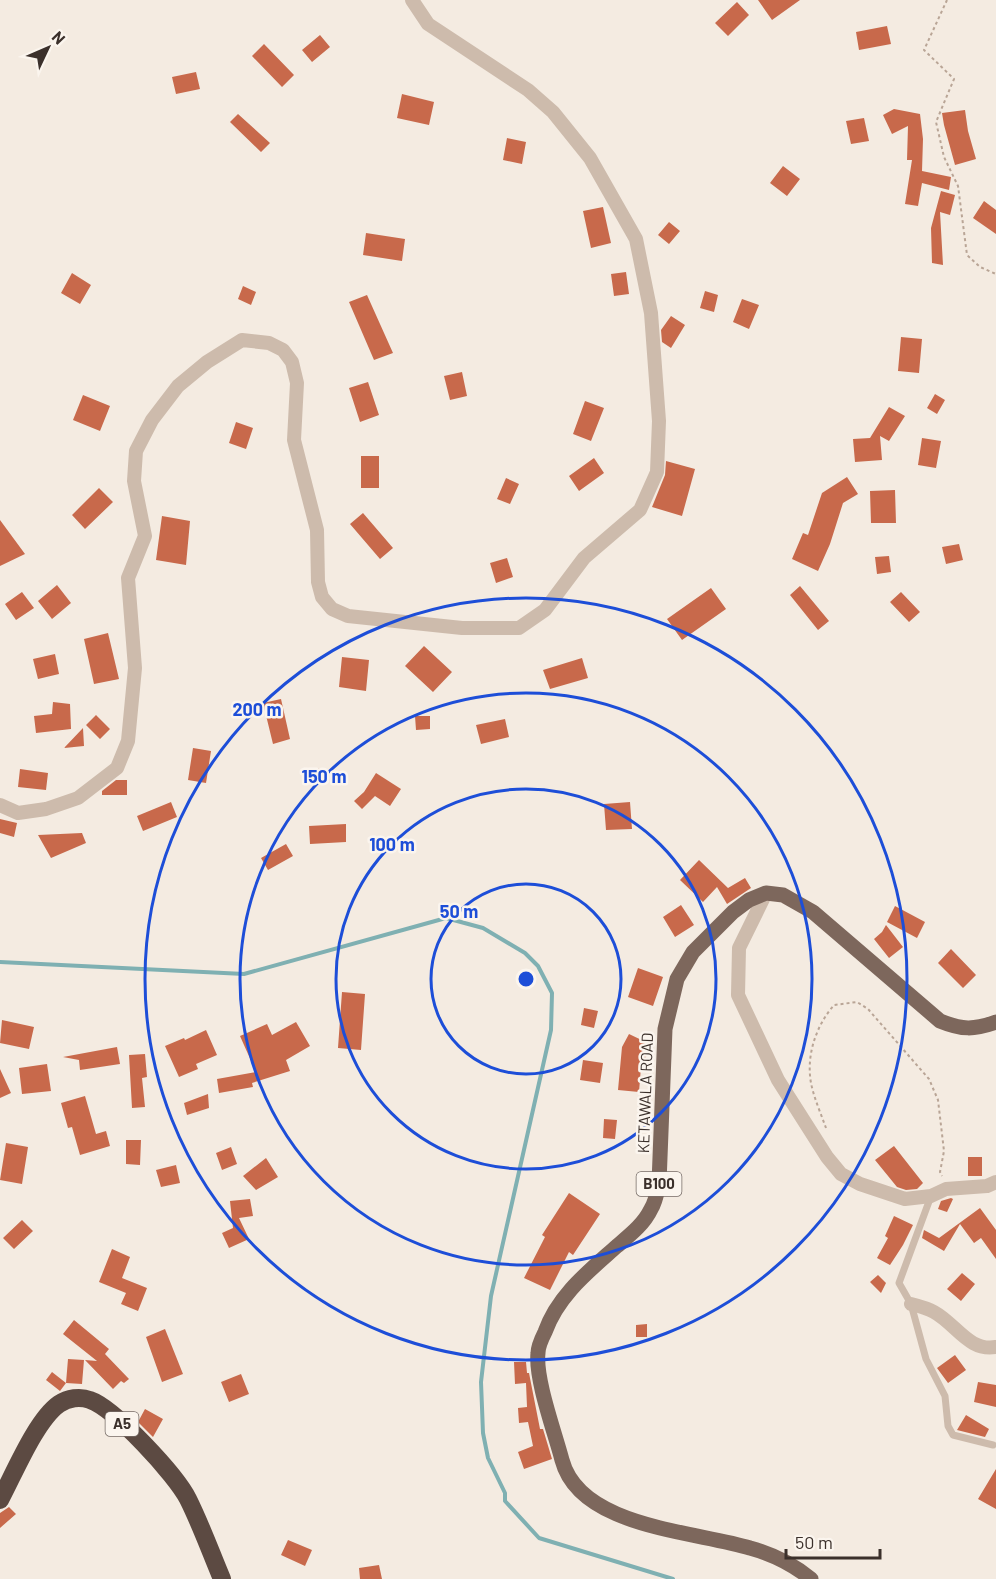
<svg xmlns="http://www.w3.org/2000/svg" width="996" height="1579" font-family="Barlow,sans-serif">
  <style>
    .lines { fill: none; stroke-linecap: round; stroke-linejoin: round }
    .stream { stroke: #7fb0b2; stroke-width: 4 }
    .building { fill: #c8694b }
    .path { stroke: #b9a596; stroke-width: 2; stroke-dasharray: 3 3; stroke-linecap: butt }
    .lane { stroke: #cdbbac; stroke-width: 7 }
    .street { stroke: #cdbbac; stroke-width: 14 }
    .primary { stroke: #7d675c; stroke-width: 15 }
    .highway { stroke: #5c4a42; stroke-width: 18 }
    .ring { fill: none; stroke: #1d4ed8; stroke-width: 3 }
    .labels { text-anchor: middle; stroke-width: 5; stroke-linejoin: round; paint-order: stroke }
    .shield { fill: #fbf5ee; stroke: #756b66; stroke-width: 1.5 }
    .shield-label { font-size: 15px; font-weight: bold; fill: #3b302b }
    .street-label { font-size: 16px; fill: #3b302b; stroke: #fbf5ee }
    .centre { fill: #1d4ed8; stroke: #fbf5ee; stroke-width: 3 }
    .ring-label { font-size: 18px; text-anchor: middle; font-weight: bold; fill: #1d4ed8; stroke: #fbf5ee; stroke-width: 5; stroke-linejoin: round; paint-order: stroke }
  </style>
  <rect width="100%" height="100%" fill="#f4ebe1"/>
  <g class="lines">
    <path class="stream" d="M0 962 244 974 446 918 483 928 525 953 538 966 552 993 551 1030 491 1296 481 1382 483 1433 488 1458 505 1493V1501L539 1538 673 1579"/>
  </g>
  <path class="building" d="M758 0H800L772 20Z
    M737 2 749 15 728 36 715 23Z
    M887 26 891 44 859 50 856 32Z
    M320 35 330 47 312 62 302 50Z
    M264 44 294 75 282 87 252 56Z
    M196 72 200 89 176 94 172 77Z
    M402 94 434 102 429 125 397 118Z
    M894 109 920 114 923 139 922 171 951 177 949 190 922 183 918 206 905 204 912 160H907L908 126 892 134 883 115Z
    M965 110 968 131 976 159 955 165 944 125 942 113Z
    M238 114 270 143 261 152 230 122Z
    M864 118 869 141 851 144 846 121Z
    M507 138 526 142 522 164 503 160Z
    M783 166 800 179 787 196 770 183Z
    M941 191 955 195 950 215 940 212 943 265 932 263 931 228Z
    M984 201 996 210V234L973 218Z
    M603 207 611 243 591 248 583 211Z
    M669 222 680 231 669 244 658 235Z
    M366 233 405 239 402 261 363 255Z
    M626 272 629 294 614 296 611 274Z
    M72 273 91 285 80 304 61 293Z
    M243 286 256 292 251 305 238 299Z
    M705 291 718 295 714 312 700 308Z
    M367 295 393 353 374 360 349 302Z
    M742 299 759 305 749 329 733 322Z
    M671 316 685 325 671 348 662 342 661 330Z
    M901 337 922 339 919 373 898 371Z
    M462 372 467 396 450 400 444 376Z
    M368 382 379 415 360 422 349 388Z
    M935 394 945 400 937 414 927 408Z
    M83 395 110 406 100 431 73 420Z
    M585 401 604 408 591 441 573 434Z
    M889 407 905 416 889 441 880 436 882 460 855 462 853 439 870 438Z
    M236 422 253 428 246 449 229 443Z
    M922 438 941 441 936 468 918 465Z
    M361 456H379V488H361Z
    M594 458 604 473 579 491 569 476Z
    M666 461 695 469 682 516 652 507 665 475Z
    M847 477 858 494 843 503 830 544 818 571 792 559 803 533 808 535 822 493Z
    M506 478 519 484 510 504 497 499Z
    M99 488 113 502 85 529 72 515Z
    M895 490 896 523H871L870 491Z
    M363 513 393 548 380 559 350 524Z
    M162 516 190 521 186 565 156 560Z
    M0 520 25 554 0 566Z
    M959 544 963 560 946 564 942 547Z
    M889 556 891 572 877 574 875 557Z
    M507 558 513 577 496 583 490 563Z
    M57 585 71 603 52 619 38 601Z
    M800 586 829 621 818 630 790 595Z
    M711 588 726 609 682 640 667 619Z
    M22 592 34 608 16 620 5 604Z
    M901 592 920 612 909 622 890 602Z
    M108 633 119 679 94 684 84 639Z
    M424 646 452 672 433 692 405 666Z
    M55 654 59 674 38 679 33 659Z
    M342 657 369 660 366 691 339 687Z
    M582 658 588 678 550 689 543 670Z
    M281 699 290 739 273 744 263 703Z
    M53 702 70 704 71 729 36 733 34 716 52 714Z
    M96 715 110 729 100 739 86 725Z
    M415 716H430V729L416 730Z
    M505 719 509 737 481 744 476 725Z
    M83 728 84 746 64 748Z
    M193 748 211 751 206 783 188 780Z
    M305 768 324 769 323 781 304 779Z
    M20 769 48 773 46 790 18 787Z
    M376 773 401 789 390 806 375 796 362 809 354 801 364 792Z
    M116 780H127V795H102V791Z
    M171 802 177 817 143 831 137 816Z
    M630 802 632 829 606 830 604 804Z
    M0 819 17 823 14 837 0 833Z
    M346 824V842L310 844 309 826Z
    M82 833 86 843 51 858 38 835Z
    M286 844 293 856 268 870 261 858Z
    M699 860 728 888 745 878 751 888 727 904 717 887 703 902 680 880Z
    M681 905 694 925 675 937 663 917Z
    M895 906 925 922 917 938 887 922Z
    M886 925 903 947 889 958 874 939 882 932Z
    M951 949 976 975 963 988 938 963Z
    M638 968 663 977 653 1006 628 997Z
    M342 992 365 994 361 1050 338 1048Z
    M584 1008 598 1011 594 1028 581 1025Z
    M2 1020 34 1027 29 1049 0 1043Z
    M296 1022 310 1046 286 1060 290 1071 252 1083 253 1087 219 1093 217 1079 256 1072 240 1036 267 1024 272 1035Z
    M206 1030 217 1055 196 1064 198 1069 179 1077 165 1046 184 1038 185 1040Z
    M629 1034 652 1045 641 1067 639 1092 618 1090 622 1047Z
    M117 1047 120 1064 80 1070 79 1060 63 1057Z
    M145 1054 147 1077 142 1078 145 1107 132 1108 129 1055Z
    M583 1060 603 1063 600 1083 580 1080Z
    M47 1064 51 1091 22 1094 19 1068Z
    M0 1069 11 1093 0 1098Z
    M208 1094 209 1108 187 1115 184 1103Z
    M85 1096 96 1134 106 1131 110 1146 80 1155 72 1127 68 1128 61 1103Z
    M604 1119 617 1120 615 1139 603 1138Z
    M126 1140H141L140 1165 126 1164Z
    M6 1143 28 1147 22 1184 0 1180Z
    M894 1146 923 1183 917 1189 906 1190 897 1187 875 1160Z
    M231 1147 237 1164 222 1170 216 1153Z
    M968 1157H982V1176H968Z
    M266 1158 278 1177 256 1190 243 1176Z
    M176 1165 180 1183 161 1187 156 1170Z
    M569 1193 600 1214 573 1255 569 1252 550 1290 524 1278 545 1237 542 1235Z
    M951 1198 953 1199 947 1212 938 1209 941 1201Z
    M250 1199 253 1216 239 1218 249 1239 229 1248 222 1233 233 1228 230 1201Z
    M980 1208 996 1230V1259L981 1238 974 1243 960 1224 944 1251 922 1238 924 1230 939 1238Z
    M894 1216 913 1225 903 1245 890 1265 877 1258 888 1238 885 1236Z
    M22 1220 33 1231 14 1249 3 1238Z
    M112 1249 130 1257 122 1278 147 1288 138 1311 121 1304 126 1293 99 1282Z
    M962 1273 975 1284 961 1301 947 1289Z
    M878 1275 886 1283 881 1293 870 1282Z
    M74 1320 109 1349 105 1354 129 1379 124 1383 121 1381 113 1389 85 1360 97 1361 63 1334Z
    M647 1324V1337H636V1325Z
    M165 1329 183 1374 162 1382 146 1337Z
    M955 1355 966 1370 948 1383 937 1368Z
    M68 1359 84 1360 82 1384 66 1383Z
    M514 1362H526L527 1373H529L540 1429H543L552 1459 524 1469 518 1452 533 1446 528 1422 519 1423 518 1408 527 1407 526 1383 515 1384Z
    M52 1372 66 1383 60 1391 46 1380Z
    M241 1374 249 1394 229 1402 221 1382Z
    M978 1382 996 1385V1407L974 1402Z
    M145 1409 163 1419 153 1437 138 1422Z
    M966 1415 989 1429 985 1437 957 1430Z
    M996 1469V1509L978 1499Z
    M9 1507 16 1514 0 1528V1513Z
    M288 1540 312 1550 305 1566 281 1555Z
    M379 1565 382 1579H360L359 1568Z"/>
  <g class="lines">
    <path class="path" d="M947 0 924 50 954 79 936 122 944 157 958 186 967 255 980 267 996 274
      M826 1128C821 1114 814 1098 811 1083 806 1055 816 1026 834 1005L857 1002 868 1009 929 1079 938 1100 944 1151 940 1172 942 1176"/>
    <path class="lane" d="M931 1196 899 1283 911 1304 926 1359 945 1396 948 1426 953 1435 993 1445"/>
    <path class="street" d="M0 805 18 813 46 809 78 798 117 768 128 741 135 668 128 578 145 536 134 481 136 451 152 420 178 386 207 362 242 340 269 343 283 350 292 362 297 383 294 440 317 530 318 582 322 597 332 609 348 616 462 628H519L545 610 584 558 640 510 657 472 659 421 651 313 636 239 590 158 553 112 528 90 428 24 412 0
      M766 893 739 948 738 995 778 1080 827 1157 841 1174 860 1184 905 1199 931 1196 946 1189 987 1186 996 1182
      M911 1304C919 1306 927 1308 934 1312 956 1324 969 1352 996 1347"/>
    <path class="primary" d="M811 1579C794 1565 772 1554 750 1548 695 1531 580 1528 562 1460 555 1433 535 1379 538 1353 538 1346 542 1338 545 1332 558 1295 589 1271 617 1246 630 1235 644 1224 651 1209 656 1201 657 1192 659 1183L665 1029 677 979 693 952 733 912 749 900 766 893 783 895 813 912 940 1021C962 1030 974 1030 996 1022"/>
    <path class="highway" d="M0 1500C14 1474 36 1420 59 1404 68 1398 80 1396 90 1400 114 1408 176 1475 188 1499 201 1525 211 1553 222 1579"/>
  </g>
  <g class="ring">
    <circle cx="526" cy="979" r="95"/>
    <circle cx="526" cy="979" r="190"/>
    <circle cx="526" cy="979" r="286"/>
    <circle cx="526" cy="979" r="381"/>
  </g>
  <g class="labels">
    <g class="shield">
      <rect x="636.5" y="1172" width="45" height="24" rx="4.5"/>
      <rect x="105.5" y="1412" width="33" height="24" rx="4.5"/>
    </g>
    <g class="shield-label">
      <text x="659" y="1189">B100</text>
      <text x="122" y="1429">A5</text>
    </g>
    <g class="street-label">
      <text transform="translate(645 1093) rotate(-88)" y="6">KETAWALA ROAD</text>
    </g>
  </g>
  <circle cx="526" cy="979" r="9" class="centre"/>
  <g class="ring-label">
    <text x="257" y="716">200 m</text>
    <text x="324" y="783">150 m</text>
    <text x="392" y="851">100 m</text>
    <text x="459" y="918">50 m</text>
  </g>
  <g transform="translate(48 48) rotate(46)" stroke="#fbf5ee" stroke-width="4.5" paint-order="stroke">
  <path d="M0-4.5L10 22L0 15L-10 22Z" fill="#3b302b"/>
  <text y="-9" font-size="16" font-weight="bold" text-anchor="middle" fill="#3b302b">N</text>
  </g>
  <path d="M786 1549v9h94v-9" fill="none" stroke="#3b302b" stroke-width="3"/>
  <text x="795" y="1549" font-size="18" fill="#3b302b" stroke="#fbf5ee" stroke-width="4.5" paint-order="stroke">50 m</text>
</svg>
